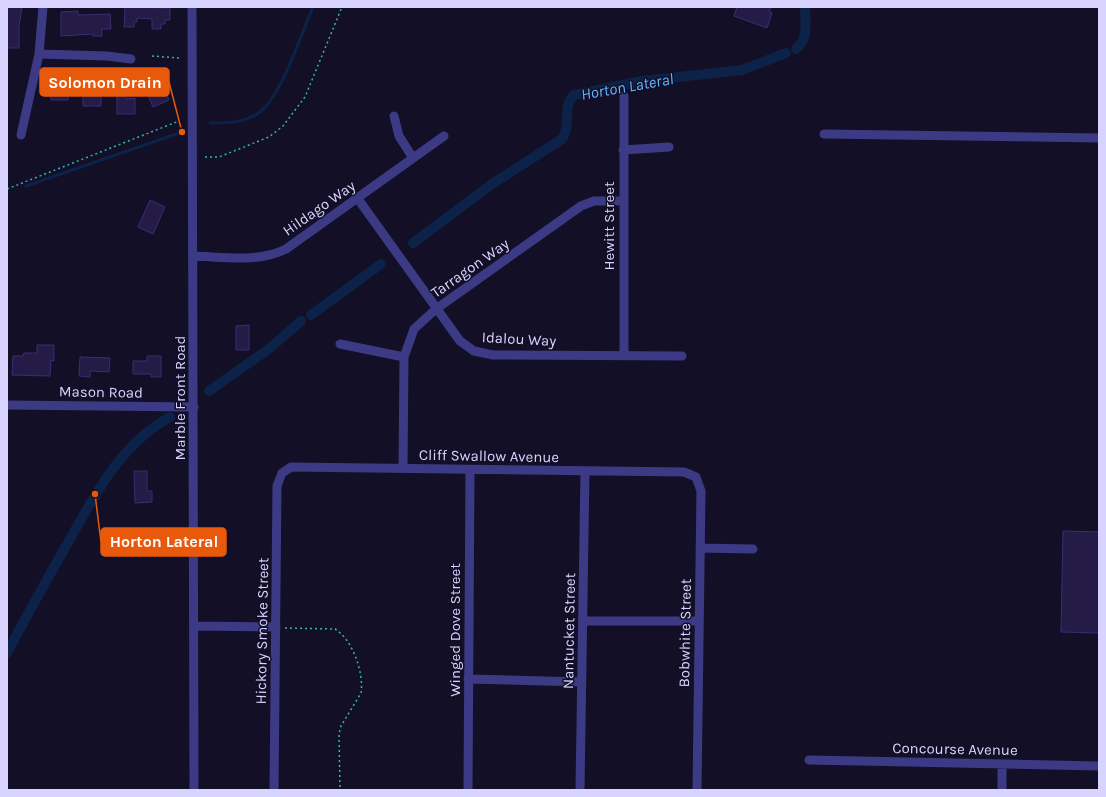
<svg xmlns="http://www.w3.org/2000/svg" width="1106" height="797" font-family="Karla,sans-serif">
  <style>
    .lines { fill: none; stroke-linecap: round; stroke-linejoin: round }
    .stream { stroke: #0c2248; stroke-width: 3 }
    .canal { stroke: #0c2248; stroke-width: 10 }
    .building { fill: #241b47; stroke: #3b2d73 }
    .path { stroke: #2fb8b0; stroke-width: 1.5; stroke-dasharray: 2 3; stroke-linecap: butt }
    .minor { stroke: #3d3a85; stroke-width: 9 }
    .labels { text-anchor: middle; stroke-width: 3; stroke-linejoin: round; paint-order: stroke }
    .street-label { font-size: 15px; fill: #d9d4ff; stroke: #130f26 }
    .water-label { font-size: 16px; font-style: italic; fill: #62b6ff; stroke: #130f26 }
    .leader { fill: none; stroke: #e8590c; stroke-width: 1.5 }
    .callout-dot { fill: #e8590c; stroke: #130f26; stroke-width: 1.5 }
    .callout { fill: #e8590c; stroke: #e8590c; stroke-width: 1.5 }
    .callout-label { font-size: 16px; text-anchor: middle; font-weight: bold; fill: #fff }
  </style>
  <rect width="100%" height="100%" fill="#130f26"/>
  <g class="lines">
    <path class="stream" d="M210 123C226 123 243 123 257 114 281 99 301 34 313 7
      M26 186 182 132"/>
    <path class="canal" d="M796 49C809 39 805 22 805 7
      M413 243 492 184 562 139C572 126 561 108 574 95L642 81 742 70 786 53
      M311 315 381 264
      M209 391 270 348 301 321
      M7 653C26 617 46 581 66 546 94 497 119 445 170 417"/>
  </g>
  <path class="building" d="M11 7 22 8 19 26V48H7V8Z
    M125 7 170 8V20H165V24H161V29H152V19L137 18V22H134V27H124Z
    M737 7H771L769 12 772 13 767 28 734 16Z
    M78 11V15L110 14 111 29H102V36H93V34L61 36V12Z
    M91 75H101V106H83V79H91Z
    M51 79H69L68 100H51Z
    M153 84 155 89 158 88 160 91 164 89 169 100 153 107 145 88Z
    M117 92H126V99L135 98V114H117Z
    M150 200 165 207 153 234 138 227Z
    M249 325V350H236V326Z
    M37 345H54V361L51 360 50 376 12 375 13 356H23L24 353H37Z
    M147 356H161V377H151V374H133V361H147Z
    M80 357 110 358 109 372 90 371V377L79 376Z
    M134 471H147V491H152V502L135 503Z
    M1063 531 1099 532V633L1061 632Z"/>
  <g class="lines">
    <path class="path" d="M152 56 179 58
      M205 157H219L269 137 283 126 305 97 342 7
      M7 189 179 121
      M285 628 335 629C353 640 364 673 361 693L341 726 339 734 340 790"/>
    <path class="minor" d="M192 7 194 790
      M39 54 107 56 131 59
      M394 116 399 136 413 158
      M824 134 1099 138
      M21 135 39 54 43 7
      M623 150 669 147
      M358 199 460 341 474 351 493 355 682 356
      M194 256C224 257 258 263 286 249L444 136
      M340 344 404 357
      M624 356V96
      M7 405 194 407
      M403 468 404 357 414 329 436 309 581 206 594 201H623
      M700 548 753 549
      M583 621H699
      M195 626 276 627
      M468 679 582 682
      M809 760 1099 766
      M274 790 277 486 282 473 291 467 684 472 696 477 701 491 697 790
      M468 790 470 470
      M580 790 585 471
      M1002 790V764"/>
  </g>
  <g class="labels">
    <g class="street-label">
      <text transform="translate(319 208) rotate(-35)" y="5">Hildago Way</text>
      <text transform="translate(609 226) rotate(-90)" y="5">Hewitt Street</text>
      <text transform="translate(470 268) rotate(-35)" y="5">Tarragon Way</text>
      <text transform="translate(519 339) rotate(3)" y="5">Idalou Way</text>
      <text transform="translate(101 392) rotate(1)" y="5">Mason Road</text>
      <text transform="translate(180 398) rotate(-90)" y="5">Marble Front Road</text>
      <text transform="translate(489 456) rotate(1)" y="5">Cliff Swallow Avenue</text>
      <text transform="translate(455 630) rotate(-90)" y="5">Winged Dove Street</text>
      <text transform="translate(262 631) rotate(-89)" y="5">Hickory Smoke Street</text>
      <text transform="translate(569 631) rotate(-89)" y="5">Nantucket Street</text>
      <text transform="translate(685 633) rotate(-89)" y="5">Bobwhite Street</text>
      <text transform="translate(955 749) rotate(1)" y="5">Concourse Avenue</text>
    </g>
    <g class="water-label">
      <text transform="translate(627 86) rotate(-10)" y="6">Horton Lateral</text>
    </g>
  </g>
  <path class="leader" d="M182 132L169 82M95 494L101 542"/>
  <g class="callout-dot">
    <circle cx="182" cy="132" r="4"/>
    <circle cx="95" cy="494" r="4"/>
  </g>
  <g class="callout">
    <rect x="40" y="68" width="129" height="28" rx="4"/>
    <rect x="101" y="528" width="125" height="28" rx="4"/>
  </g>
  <g class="callout-label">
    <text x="105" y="88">Solomon Drain</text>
    <text x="164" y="547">Horton Lateral</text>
  </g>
  <rect width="1106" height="797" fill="none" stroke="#d9d4ff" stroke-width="16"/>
</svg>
